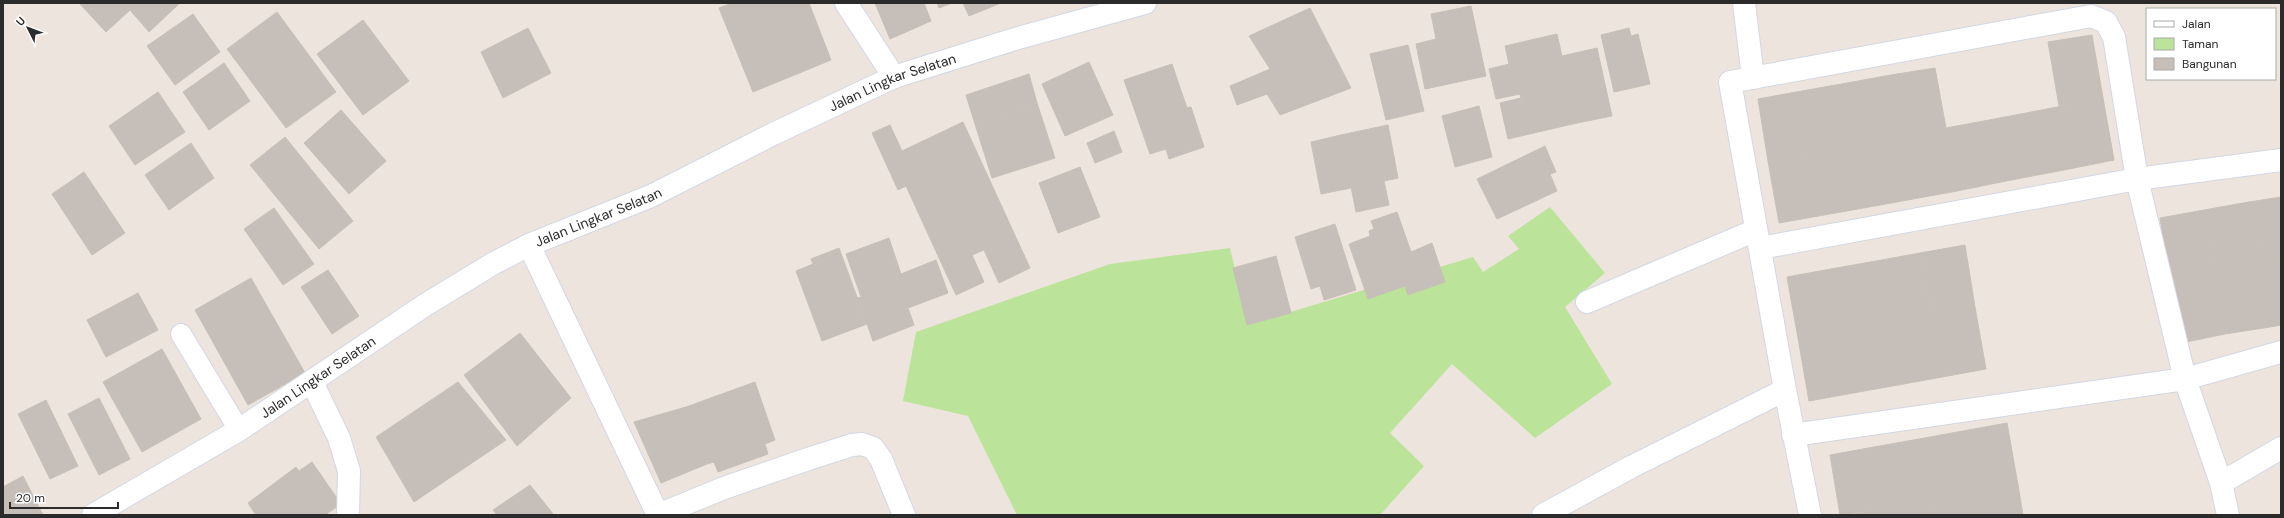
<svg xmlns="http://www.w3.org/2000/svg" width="2284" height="518" font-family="'DM Sans',sans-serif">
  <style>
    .green { fill: #bbe399 }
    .building { fill: #c5beb9; stroke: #c8c0b6 }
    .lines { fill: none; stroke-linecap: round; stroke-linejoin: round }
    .service-casing { stroke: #d2d7e4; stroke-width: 22 }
    .minor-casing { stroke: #d2d7e4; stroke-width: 24 }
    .tertiary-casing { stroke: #d2d7e4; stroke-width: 24 }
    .service { stroke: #fff; stroke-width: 20 }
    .minor { stroke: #fff; stroke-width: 22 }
    .tertiary { stroke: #fff; stroke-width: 22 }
    .labels { text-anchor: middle; stroke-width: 4; stroke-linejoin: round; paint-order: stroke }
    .street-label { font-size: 14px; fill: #2b2b2b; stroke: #fff }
  </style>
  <rect width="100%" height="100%" fill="#ede4dd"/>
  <path class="green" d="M1550 207 1605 273 1565 307 1612 384 1535 438 1452 364 1390 433 1424 466 1380 515H1017L968 416 903 401 916 332 1110 264 1230 248 1248 325 1473 257 1483 272 1519 249 1508 236Z"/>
  <path class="building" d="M82 3H180L149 32 130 10 106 32 80 4Z
    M732 3H809L831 60 753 92 719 8Z
    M875 3H924L931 21 890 39Z
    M937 3H952L939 8Z
    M963 3H1001L969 16Z
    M1471 6 1486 76 1425 89 1416 44 1436 39 1431 14Z
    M1310 8 1351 88 1280 115 1267 94 1237 105 1230 86 1270 69 1249 36Z
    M277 12 336 92 286 128 227 49Z
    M193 14 220 52 175 85 147 46Z
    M363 20 409 81 363 115 317 54Z
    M528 28 551 73 503 98 481 52Z
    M1629 28 1631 36 1638 34 1650 84 1614 92 1601 35Z
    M1557 34 1577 123 1508 139 1500 103 1521 98 1520 94 1496 99 1489 69 1509 64 1505 46Z
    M2092 35 2103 98 2059 106 2048 42Z
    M1408 45 1424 111 1386 120 1370 54Z
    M1597 48 1612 116 1577 123 1562 56Z
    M1089 62 1113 115 1065 136 1042 84Z
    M224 63 250 101 209 130 183 92Z
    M1172 64 1187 108 1191 107 1204 147 1169 159 1166 149 1150 154 1124 80Z
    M1935 68 1946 128 1902 137 1891 75Z
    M1029 74 1037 103 975 124 966 95Z
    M1891 75 1902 137 1857 145 1847 83Z
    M1847 83 1857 145 1813 153 1802 91Z
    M1802 91 1813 153 1768 161 1758 99Z
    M158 92 185 132 135 165 109 126Z
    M2103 98 2114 160 2064 170 2052 108Z
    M1037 103 1055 158 992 178 975 124Z
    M1479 106 1492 157 1455 167 1442 116Z
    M2052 108 2064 170 2032 176 2021 114Z
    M341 110 386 161 349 194 304 143Z
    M2021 114 2032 176 2001 182 1989 120Z
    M1989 120 2001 182 1957 191 1946 128Z
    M963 122 1030 268 999 283 984 250 972 255 984 282 956 295 906 186 898 190 872 133 890 125 902 151Z
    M1388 125 1398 178 1384 181 1389 205 1356 212 1341 135Z
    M1946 128 1957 191 1913 199 1902 137Z
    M1114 131 1122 152 1095 163 1087 143Z
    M1341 135 1351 188 1321 194 1311 142Z
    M285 137 353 221 319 249 250 165Z
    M1902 137 1913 199 1869 207 1857 145Z
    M191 143 214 178 169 210 145 175Z
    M1857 145 1869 207 1824 215 1813 153Z
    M1545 146 1556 172 1550 174 1557 191 1497 219 1477 179Z
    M1813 153 1824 215 1779 223 1768 161Z
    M1080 167 1100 217 1058 233 1039 183Z
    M84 172 125 233 92 255 52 194Z
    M2281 197V261L2260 264 2249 202Z
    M2249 202 2260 264 2215 272 2204 210Z
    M274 208 314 264 283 285 244 229Z
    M2204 210 2215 272 2170 280 2160 218Z
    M1397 212 1411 252 1432 243 1445 282 1408 295 1405 286 1368 299 1349 244 1370 236 1369 231 1374 229 1371 221Z
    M1335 224 1356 290 1324 300 1320 286 1311 289 1295 237Z
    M889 238 901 274 936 260 948 293 908 308 914 325 873 341 858 298 861 297 846 254Z
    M1965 245 1975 307 1931 315 1920 253Z
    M839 248 867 324 822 341 796 271 813 264 811 259Z
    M1920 253 1931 315 1887 323 1876 261Z
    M1276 256 1291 313 1247 325 1233 268Z
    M1876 261 1887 323 1842 331 1831 269Z
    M2281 261V325L2270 327 2260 264Z
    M2260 264 2270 327 2225 334 2215 272Z
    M1831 269 1842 331 1798 338 1787 277Z
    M328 270 359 316 332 334 301 287Z
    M2215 272 2225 334 2181 343 2170 280Z
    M251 278 305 373 248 405 195 310Z
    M138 293 158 330 106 357 87 320Z
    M1975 307 1986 369 1942 377 1931 315Z
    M1931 315 1942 377 1898 385 1887 323Z
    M1887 323 1898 385 1853 393 1842 331Z
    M1842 331 1853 393 1809 401 1798 338Z
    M520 333 571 398 517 446 464 375Z
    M162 349 201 419 142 452 103 382Z
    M458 382 506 440 414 502 376 437Z
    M755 382 775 440 765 444 768 454 718 472 714 462 707 464 686 407Z
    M99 398 130 459 99 475 68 414Z
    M46 400 78 466 50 479 18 414Z
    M686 407 707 464 661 483 634 422Z
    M2007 423 2018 485 1974 493 1963 431Z
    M1963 431 1974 493 1929 501 1919 439Z
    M1919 439 1929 501 1885 509 1874 447Z
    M1874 447 1885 509 1840 515 1830 455Z
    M312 462 341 504 325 515H256L248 503 296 467 299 471Z
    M23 476 43 515H3V487Z
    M530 485 554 515H497L493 510Z
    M2018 485 2023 515H1977L1974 493Z
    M1974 493 1977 515H1931L1929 501Z
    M1929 501 1931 515H1886L1885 509Z
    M1885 509 1886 515H1849Z"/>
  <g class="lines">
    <g class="service-casing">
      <path id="service" d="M181 334 239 430"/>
    </g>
    <g class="minor-casing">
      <path id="minor" d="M846 3 894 77
        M1744 3 1753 78
        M529 245 658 515 724 488 808 459 852 445 862 444 873 448 881 459 904 515
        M1760 248 2137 179 2281 160
        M1587 302 1756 230
        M312 382 339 438 349 471 348 515
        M1793 435 2185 379 2281 352
        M2221 483 2281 448
        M1543 515 1631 467 1785 390
        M1810 515 1785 390 1730 82 2091 16 2106 22 2114 37 2137 179 2185 379 2221 483 2228 515"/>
    </g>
    <g class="tertiary-casing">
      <g id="tertiary">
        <path id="s1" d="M93 515 239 430 425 305 494 263 529 245 651 196 773 134 894 77 1015 39 1145 3"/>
      </g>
    </g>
    <use href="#service" class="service"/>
    <use href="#minor" class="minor"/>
    <use href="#tertiary" class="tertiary"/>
  </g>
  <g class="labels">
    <g class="street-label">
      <text dy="5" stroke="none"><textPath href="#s1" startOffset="912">Jalan Lingkar Selatan</textPath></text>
      <text dy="5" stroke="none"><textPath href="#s1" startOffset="588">Jalan Lingkar Selatan</textPath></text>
      <text dy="5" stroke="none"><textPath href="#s1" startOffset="264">Jalan Lingkar Selatan</textPath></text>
    </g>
  </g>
  <rect width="2284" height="518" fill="none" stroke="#2b2b2b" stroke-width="8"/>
  <rect x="2146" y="8" width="130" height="72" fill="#ffffff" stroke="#aaaaaa"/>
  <rect x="2154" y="21" width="20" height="6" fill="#ffffff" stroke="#aaaaaa"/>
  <text x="2182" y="28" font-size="12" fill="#2b2b2b">Jalan</text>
  <rect x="2154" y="38" width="20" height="12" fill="#bbe399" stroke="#aaaaaa"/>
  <text x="2182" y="48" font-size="12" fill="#2b2b2b">Taman</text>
  <rect x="2154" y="58" width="20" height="12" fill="#c5beb9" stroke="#aaaaaa"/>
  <text x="2182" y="68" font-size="12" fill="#2b2b2b">Bangunan</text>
  <g transform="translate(28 28) rotate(312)" stroke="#ffffff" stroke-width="3" paint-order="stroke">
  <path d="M0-3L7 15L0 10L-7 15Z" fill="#2b2b2b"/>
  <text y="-6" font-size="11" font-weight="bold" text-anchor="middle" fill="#2b2b2b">U</text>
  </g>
  <path d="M10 502v6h108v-6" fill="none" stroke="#2b2b2b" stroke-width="2"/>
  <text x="16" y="502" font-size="12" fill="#2b2b2b" stroke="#ffffff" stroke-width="3" paint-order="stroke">20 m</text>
</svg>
